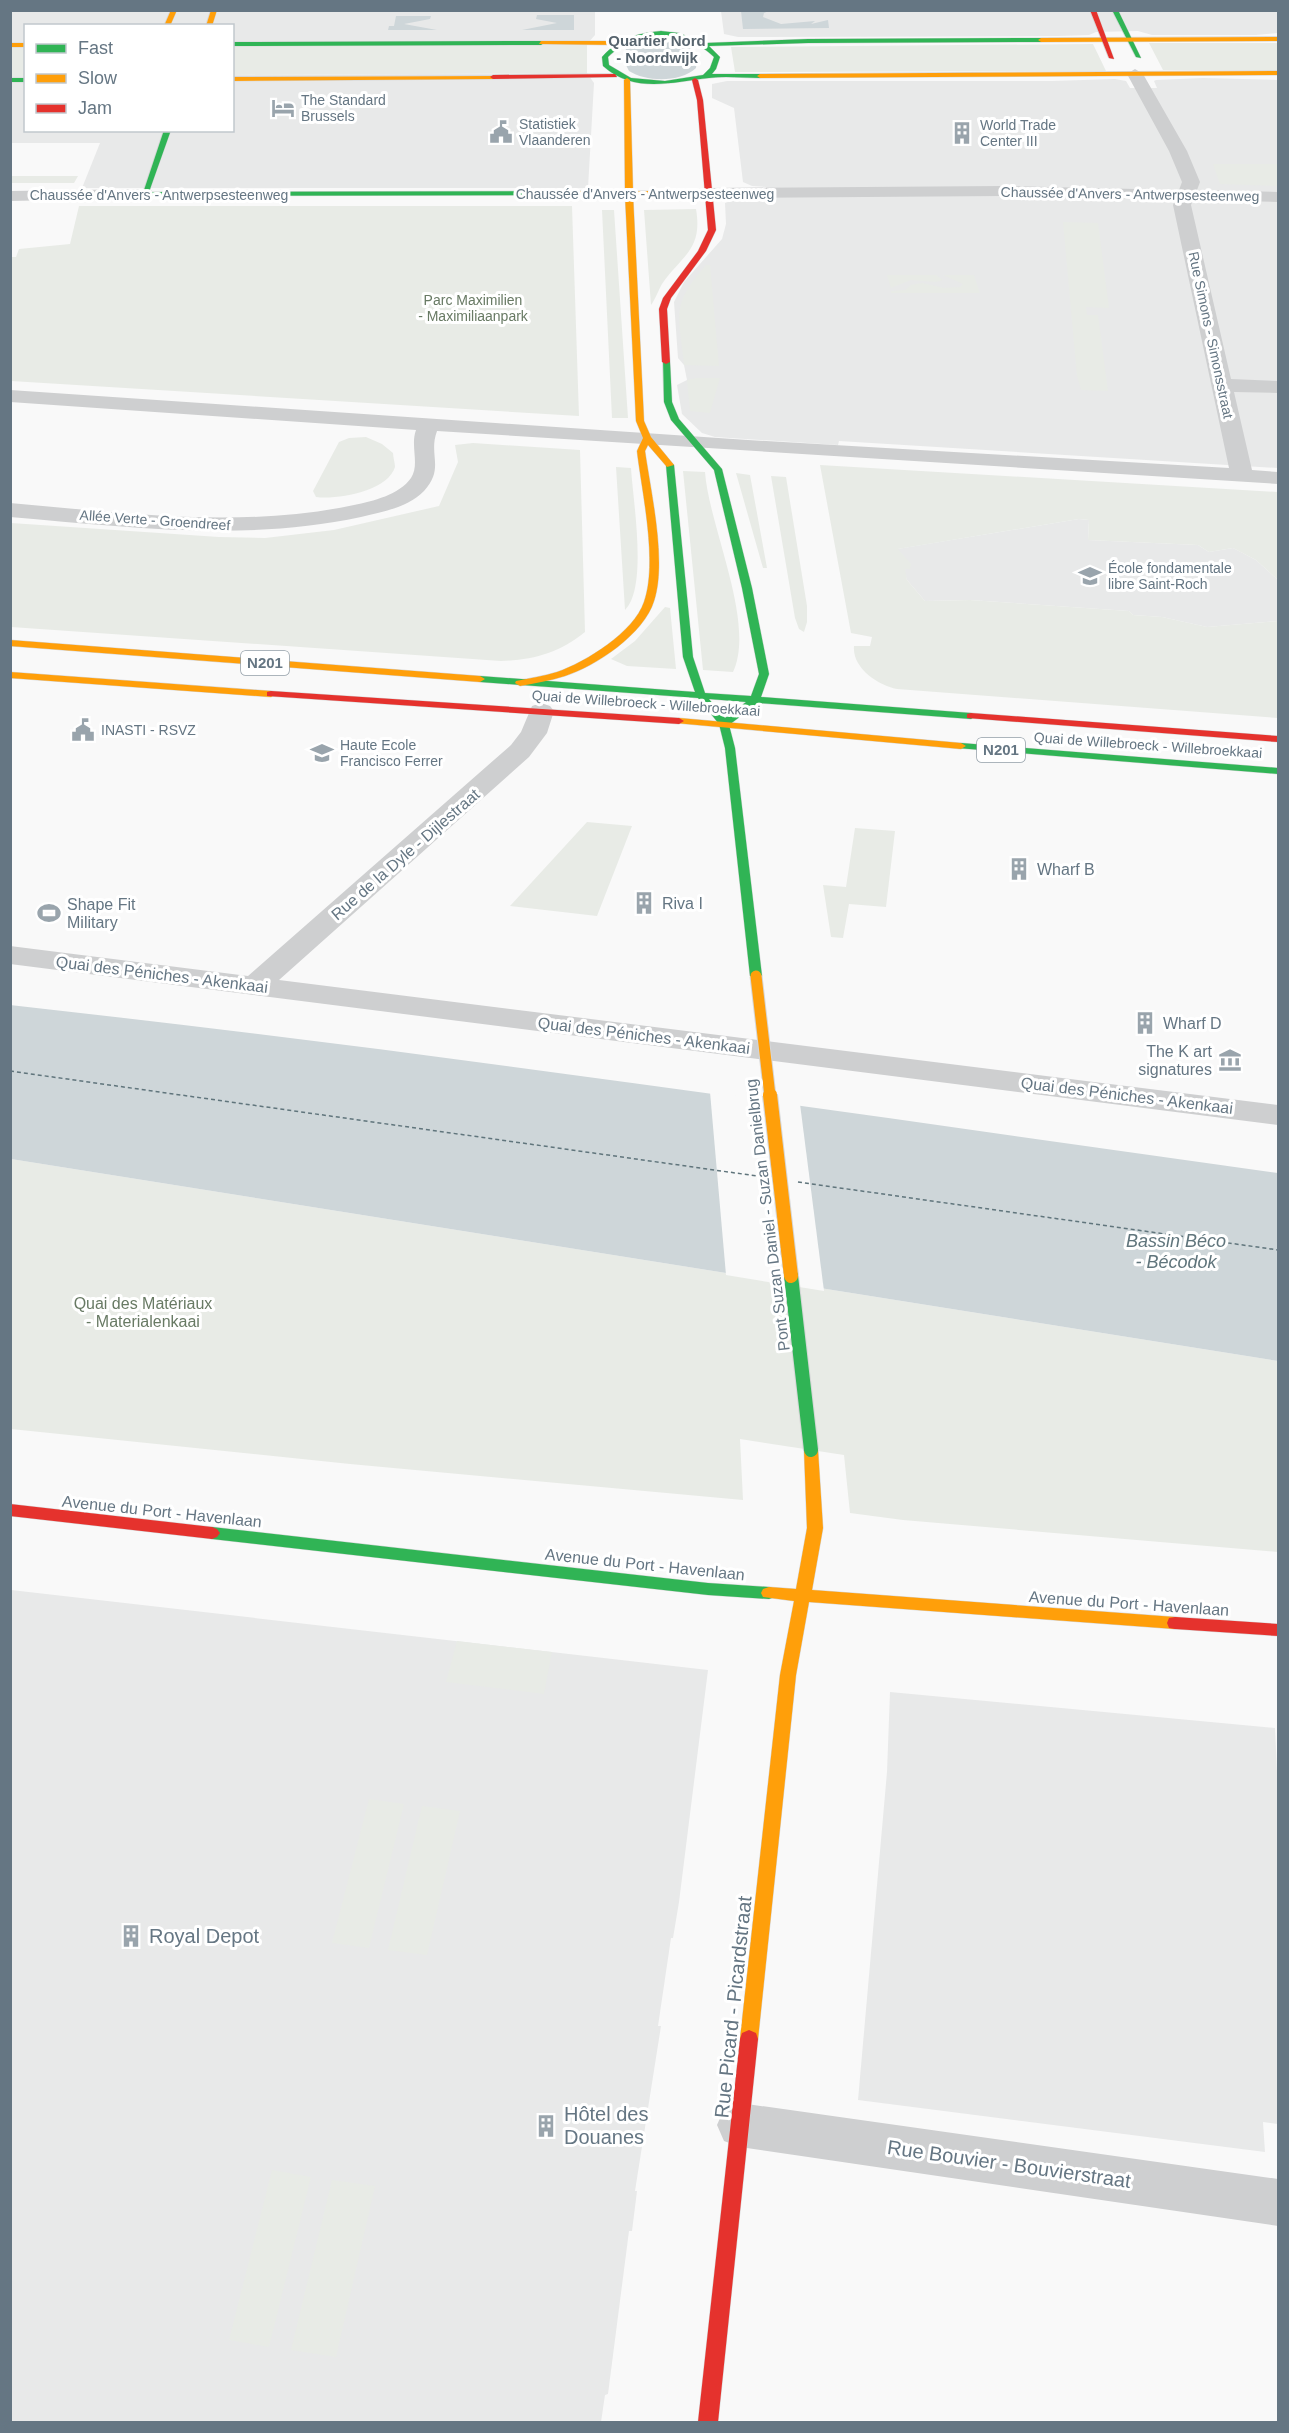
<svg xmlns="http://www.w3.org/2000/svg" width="1289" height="2433" font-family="Helvetica,sans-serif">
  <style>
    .built { fill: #e8e9e9 }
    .green { fill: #e8ebe6 }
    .water { fill: #ced6d9 }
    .pier { fill: #f9f9f9 }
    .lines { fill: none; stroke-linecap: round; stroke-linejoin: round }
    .ferry { stroke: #60757c; stroke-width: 1.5; stroke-dasharray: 4 3; stroke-linecap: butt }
    .fast-casing { stroke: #d5d6d7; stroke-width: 1 }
    .slow-casing { stroke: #d5d6d7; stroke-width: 1 }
    .jam-casing { stroke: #d5d6d7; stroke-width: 1 }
    .street { fill: #cecfd0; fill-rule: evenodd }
    .fast { fill: #30b455; fill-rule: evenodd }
    .slow { fill: #ff9f0a; fill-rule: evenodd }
    .jam { fill: #e5322d; fill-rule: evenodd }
    .fast-bridge-casing { stroke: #d5d6d7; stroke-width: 16; stroke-linecap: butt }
    .slow-bridge-far1-casing { stroke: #d5d6d7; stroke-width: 13; stroke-linecap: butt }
    .slow-bridge-casing { stroke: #d5d6d7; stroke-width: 16; stroke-linecap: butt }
    .fast-bridge { stroke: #30b455; stroke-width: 14 }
    .slow-bridge-far1 { stroke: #ff9f0a; stroke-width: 11 }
    .slow-bridge { stroke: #ff9f0a; stroke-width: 14 }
    .labels { text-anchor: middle; stroke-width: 6; stroke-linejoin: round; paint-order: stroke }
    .far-poi-label { font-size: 14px; fill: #657683; stroke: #fff; text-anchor: start }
    .far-street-label { font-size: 14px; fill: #657683; stroke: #fff }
    .far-park-label { font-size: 14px; fill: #687a64; stroke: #fff }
    .far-neighbourhood-label { font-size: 15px; font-weight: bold; fill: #57646e; stroke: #fff }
    .shield { fill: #fff; stroke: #939fa8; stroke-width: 1.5 }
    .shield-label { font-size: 15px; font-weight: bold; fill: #657683 }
    .street-label { font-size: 16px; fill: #657683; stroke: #fff }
    .poi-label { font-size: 16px; fill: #657683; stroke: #fff; text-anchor: start }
    .park-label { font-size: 16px; fill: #687a64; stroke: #fff }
    .water-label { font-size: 18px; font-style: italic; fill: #60757c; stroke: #fff }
    .near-poi-label { font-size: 20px; fill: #657683; stroke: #fff; text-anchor: start }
    .near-street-label { font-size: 20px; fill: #657683; stroke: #fff }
  </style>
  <rect width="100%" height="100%" fill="#f9f9f9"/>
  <path class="built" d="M1278 10V33L1256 35H1152L1138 31 1096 32 1089 35 1058 36 738 37 724 34 721 11Z
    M10 11H595V35L587 44 233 46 232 26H26V130H232L233 75 587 73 594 83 588 188H82L100 143H11Z
    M1203 78 1278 80V468L839 441 838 445 715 437 702 433 682 414 677 385 687 380 684 365 678 358 674 302 684 282 722 239 726 224 725 203 739 198H768L766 187 752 186 743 182 734 108 712 98V84L727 81H1052L1115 79 1126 81 1130 88H1157L1154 81 1156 80Z
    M1079 519 1089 520 1088 540 1198 545 1209 552 1233 548 1256 560 1278 580V621L1207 627 1162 617 1133 615 1129 611 970 600 925 601 907 580 897 549Z
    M11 1590 708 1670 679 1902 673 1938H671L658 2026H661L635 2191H637L632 2231H629L608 2394 605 2395 601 2422H11Z
    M890 1692 1275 1728 1278 1793V2124L1263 2122 1265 2152 858 2100 887 1772Z"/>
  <path class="green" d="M1149 43H1278V70H1163Z
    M587 44V73L233 75 232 46Z
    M1093 44 1106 71 735 72 731 47Z
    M10 47H25V76H11Z
    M1213 164H1278V186L1220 184Z
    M11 176H78L74 183H11Z
    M79 206H572L579 416 11 381V257H16L19 249 70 244Z
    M696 209C703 250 682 255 662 284 658 291 655 300 651 305L644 210Z
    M602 210H614L628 418H612Z
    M1063 222 1098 223 1109 308 1086 307 1087 315H1098L1108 391 1081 390 1077 376Z
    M706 265H710L719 366 684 365C679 314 670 306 706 265Z
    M887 275H936L943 280 936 282 911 280 891 288Z
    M943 275H974L980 293H891V291L905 290 911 285 922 283 944 288 960 287 963 284Z
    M697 378H720L710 413 690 411 687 380Z
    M366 437 382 444 393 453C393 457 395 463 395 467 388 491 337 500 316 497L313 491 339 442 349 438Z
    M473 443 580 450 585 632C559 653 533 660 501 661L11 627V523L219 537 265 538 334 530 439 506 458 462 455 445Z
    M820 465 1278 492V580L1256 560 1233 548 1209 552 1198 545 1088 540 1089 520 1079 519 898 549 911 564 910 569H905L907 580 925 601 970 600 1129 611 1133 615 1162 617 1207 627 1278 621V718L897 689C878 685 852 668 854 646H870L872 637 851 633Z
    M616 467 631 468C633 501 648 588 625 610Z
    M683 471 705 472C709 527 756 623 733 672L703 670Z
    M736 473 750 475 767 568H763Z
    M771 476 786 477 807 606V622L804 632 799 629 795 618Z
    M665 607 670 608 676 669 627 666 611 659 635 641Z
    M587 822 632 826 597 916 510 906Z
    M855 828 895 831 886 907 849 904 843 938 831 937 823 885 846 887Z
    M11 1159 1278 1361V1552L903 1520 850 1513 844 1455 740 1439 743 1500 350 1464 11 1429Z
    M457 1641 552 1652 544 1694 446 1682Z
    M369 1799 404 1804 369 1948 332 1943Z
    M422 1806 460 1811 427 1955 388 1950Z
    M272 2170 311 2177 269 2347 229 2340Z
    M332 2180 375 2186 336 2357 291 2350Z"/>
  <path class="water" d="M741 11H769L764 13 763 17 781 24 815 21 811 24 828 20 829 28 743 29Z
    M537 15H574V30H522L557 23 536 19Z
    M396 16H431L430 19 404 24 437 30H388L389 26H394Z
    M659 41C680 41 700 41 696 68 680 83 646 82 629 71L623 59 626 49 637 43Z
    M10 1005C434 1052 856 1114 1278 1173V1361L11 1159Z"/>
  <path class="pier" d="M710 1092 800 1104 824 1291 726 1275Z"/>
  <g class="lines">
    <path class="ferry" d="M10 1071 764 1177
      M798 1182 1278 1250"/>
    <g class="fast-casing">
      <path id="fast" d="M1112 10H1118L1141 58 1136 57Z
        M661 31 679 33 705 43 808 39 1041 38 1044 40 1041 42 808 43 709 46 720 57 716 69 712 74H760L763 76 760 78C743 78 726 76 709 78 672 82 634 94 603 66L602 57C618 39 637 33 661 31ZM661 35C683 37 698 42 714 57L710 68 703 75 665 81 631 78 609 65 608 57C624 42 639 37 661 35Z
        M232 42 541 41 544 43 541 45 232 46Z
        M10 78H26V82H10Z
        M164 130H171L149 192 575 191 579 193 575 195 142 196Z
        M663 360 670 362 672 402 679 419 722 469 752 588 769 674 761 697 971 713 976 716 971 719 758 703 729 725 735 748 762 976 756 980 750 976 725 748 719 724 698 698 480 682 475 679 480 676 695 692 683 657 666 465 670 462 674 465 693 657 705 693 751 696 759 674 742 588 714 470 671 420 664 402ZM709 699 746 702 725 718Z
        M961 743 1278 768V774L957 748 956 746Z
        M212 1527 708 1583 769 1587 775 1589 777 1593 775 1597 769 1599 708 1595 212 1539 207 1537 204 1533 207 1529Z"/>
    </g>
    <g class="slow-casing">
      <path id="slow" d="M171 10H177L170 26H164Z
        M211 10H217L212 26H206Z
        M1278 37V41L1041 42 1038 40 1041 38Z
        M541 41H617L620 43 617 45 539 44Z
        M10 43H26V47H10Z
        M1278 71V75L760 78 757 76 760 74Z
        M495 76 493 79 232 81V77Z
        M627 78 630 80 633 191H709L713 193 709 195H633L644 421 651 437 674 465 667 467 648 445 645 451C651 493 667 562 654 601 644 634 596 666 565 676 550 681 535 683 520 686L515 683 516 681C530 678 544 676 557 672 586 662 634 632 644 602 658 562 642 493 637 451L643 438 636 421 625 195H575L571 193 575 191H625L624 80Z
        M10 640 480 676 485 679 480 682 10 646Z
        M10 672 271 691 276 694 271 697 10 678Z
        M679 718 961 743 966 746 961 749 675 723 674 721Z
        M811 1444 816 1446 818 1450 823 1528 812 1590 1175 1617 1181 1618 1183 1623 1181 1628 1175 1629 809 1602 796 1675 758 2039 756 2045 749 2048 742 2045 740 2039 780 1675 794 1601 763 1597 761 1593 763 1589 769 1587 796 1589 807 1528 804 1450 806 1446Z"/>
    </g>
    <g class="jam-casing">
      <path id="jam" d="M1090 10H1096L1114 59 1109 58Z
        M615 74 617 77 493 79 490 77 493 75Z
        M695 78 698 80 703 100 716 230 706 251 671 298 667 309 670 362 666 364 662 362 659 309 663 298 698 251 708 230 697 100 692 80Z
        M271 691 679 718 684 721 679 724 267 696V692Z
        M971 713 1278 736V742L967 718V714Z
        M10 1504 212 1527 217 1529 220 1533 217 1537 212 1539 10 1516Z
        M1175 1617 1278 1624V1636L1175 1629 1169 1628 1167 1623 1169 1618Z
        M749 2030 756 2033 758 2039 718 2422H698L740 2039 742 2033Z"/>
    </g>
    <path class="street" d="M1135 69 1143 74 1187 151 1200 182 1197 190 1278 192V202L1193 200 1191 205 1231 379 1278 381V393L1234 392 1252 470 1278 472V484L437 431C428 455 445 468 424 491 409 507 382 512 361 517 245 542 128 527 10 517V503C125 513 241 529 354 505 373 501 399 495 411 478 420 464 410 446 416 430L10 402V390L748 440 1229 468 1173 205 1175 200 1002 196 709 198 703 197 700 193 703 189 709 188 1002 186 1179 190 1182 182 1169 151 1127 74Z
      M145 189 151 190 154 194 151 198 10 201V191Z
      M541 703 550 706 554 711 547 733 529 757 279 980 1278 1105V1125L10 964V946L248 976 511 745 521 732 532 706Z
      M740 2103 1278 2179V2226L740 2147 724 2141 717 2125 724 2109Z"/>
    <use href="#fast" class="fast"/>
    <use href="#slow" class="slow"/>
    <use href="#jam" class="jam"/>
    <g class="fast-bridge-casing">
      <path id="fast-bridge" d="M791 1276 811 1450"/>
    </g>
    <g class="slow-bridge-far1-casing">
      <path id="slow-bridge-far1" d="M756 976 770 1096"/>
    </g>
    <g class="slow-bridge-casing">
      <path id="slow-bridge" d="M770 1095 791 1276"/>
    </g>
    <use href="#fast-bridge" class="fast-bridge"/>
    <use href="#slow-bridge-far1" class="slow-bridge-far1"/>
    <use href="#slow-bridge" class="slow-bridge"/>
  </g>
  <defs>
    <g id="hotel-bare" transform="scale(1.8)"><path d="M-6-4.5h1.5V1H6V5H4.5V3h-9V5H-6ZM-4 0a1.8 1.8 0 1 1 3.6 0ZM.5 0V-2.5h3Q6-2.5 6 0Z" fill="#99a4ac" stroke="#fff" stroke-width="2.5" paint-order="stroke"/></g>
    <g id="civic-bare" transform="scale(1.8)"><path d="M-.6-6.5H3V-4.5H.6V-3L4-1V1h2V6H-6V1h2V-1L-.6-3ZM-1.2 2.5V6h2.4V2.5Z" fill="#99a4ac" stroke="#fff" stroke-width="2.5" paint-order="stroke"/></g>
    <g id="building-bare" transform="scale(1.8)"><path d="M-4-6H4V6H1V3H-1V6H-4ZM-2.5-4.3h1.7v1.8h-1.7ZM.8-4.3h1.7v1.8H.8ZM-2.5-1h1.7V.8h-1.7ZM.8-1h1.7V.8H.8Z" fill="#99a4ac" stroke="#fff" stroke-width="2.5" paint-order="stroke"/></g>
    <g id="school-bare" transform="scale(1.8)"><path d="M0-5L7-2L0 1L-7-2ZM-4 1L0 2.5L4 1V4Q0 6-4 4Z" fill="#99a4ac" stroke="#fff" stroke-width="2.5" paint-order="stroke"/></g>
    <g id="university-bare" transform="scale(1.8)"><path d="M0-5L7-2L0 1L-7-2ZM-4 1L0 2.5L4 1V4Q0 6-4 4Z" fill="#99a4ac" stroke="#fff" stroke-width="2.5" paint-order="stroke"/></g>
    <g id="stadium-bare" transform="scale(1.8)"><path d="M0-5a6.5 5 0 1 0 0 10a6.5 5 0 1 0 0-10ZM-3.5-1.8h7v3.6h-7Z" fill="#99a4ac" stroke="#fff" stroke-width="2.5" paint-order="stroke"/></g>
    <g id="museum-bare" transform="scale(1.8)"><path d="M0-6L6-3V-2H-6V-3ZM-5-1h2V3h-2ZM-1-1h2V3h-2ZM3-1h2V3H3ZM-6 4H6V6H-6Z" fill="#99a4ac" stroke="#fff" stroke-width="2.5" paint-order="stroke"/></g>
  </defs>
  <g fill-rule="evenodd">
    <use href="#hotel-bare" x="283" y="108"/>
    <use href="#civic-bare" x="501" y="132"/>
    <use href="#building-bare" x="962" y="133"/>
    <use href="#school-bare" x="1090" y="576"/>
    <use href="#civic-bare" x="83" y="730"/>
    <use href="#university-bare" x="322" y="753"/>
    <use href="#building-bare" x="1019" y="869"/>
    <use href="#building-bare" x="644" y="903"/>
    <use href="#stadium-bare" x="49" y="913"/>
    <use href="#building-bare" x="1145" y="1023"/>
    <use href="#museum-bare" x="1230" y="1060"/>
    <use href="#building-bare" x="131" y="1936"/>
    <use href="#building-bare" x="546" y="2126"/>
  </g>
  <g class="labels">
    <g class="far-poi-label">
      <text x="301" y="105">The Standard<tspan x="301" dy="16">Brussels</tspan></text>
      <text x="519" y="129">Statistiek<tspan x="519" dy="16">Vlaanderen</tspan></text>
      <text x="980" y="130">World Trade<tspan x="980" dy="16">Center III</tspan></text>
      <text x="1108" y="573">École fondamentale<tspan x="1108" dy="16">libre Saint-Roch</tspan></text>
      <text x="101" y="735">INASTI - RSVZ</text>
      <text x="340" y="750">Haute Ecole<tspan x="340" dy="16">Francisco Ferrer</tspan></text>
    </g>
    <g class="far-street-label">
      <text x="645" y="199">Chaussée d'Anvers - Antwerpsesteenweg</text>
      <text transform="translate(1130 194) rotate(1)" y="5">Chaussée d'Anvers - Antwerpsesteenweg</text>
      <text x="159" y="200">Chaussée d'Anvers - Antwerpsesteenweg</text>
      <text transform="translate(1211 335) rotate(78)" y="5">Rue Simons - Simonsstraat</text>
      <text transform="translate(155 520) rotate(4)" y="5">Allée Verte - Groendreef</text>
      <text transform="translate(646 703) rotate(4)" y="5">Quai de Willebroeck - Willebroekkaai</text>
      <text transform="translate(1148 745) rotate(4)" y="5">Quai de Willebroeck - Willebroekkaai</text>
    </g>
    <g class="far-park-label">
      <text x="473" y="305">Parc Maximilien<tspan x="473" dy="16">- Maximiliaanpark</tspan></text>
    </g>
    <g class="far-neighbourhood-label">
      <text x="657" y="46">Quartier Nord<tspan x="657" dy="17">- Noordwijk</tspan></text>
    </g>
    <g class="shield">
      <rect x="241" y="651" width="48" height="24" rx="4.5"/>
      <rect x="977" y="738" width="48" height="24" rx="4.5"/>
    </g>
    <g class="shield-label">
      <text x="265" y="668">N201</text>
      <text x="1001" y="755">N201</text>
    </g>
    <g class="street-label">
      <text transform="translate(405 854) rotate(-41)" y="6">Rue de la Dyle - Dijlestraat</text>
      <text transform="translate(162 974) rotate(7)" y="6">Quai des Péniches - Akenkaai</text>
      <text transform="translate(644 1035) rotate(7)" y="6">Quai des Péniches - Akenkaai</text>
      <text transform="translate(1127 1095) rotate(7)" y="6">Quai des Péniches - Akenkaai</text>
      <text transform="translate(767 1215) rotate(-97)" y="6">Pont Suzan Daniel - Suzan Danielbrug</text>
      <text transform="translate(162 1511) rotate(6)" y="6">Avenue du Port - Havenlaan</text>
      <text transform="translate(645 1564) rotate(6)" y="6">Avenue du Port - Havenlaan</text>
      <text transform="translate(1129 1603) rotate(4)" y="6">Avenue du Port - Havenlaan</text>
    </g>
    <g class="poi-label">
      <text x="1037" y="875">Wharf B</text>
      <text x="662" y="909">Riva I</text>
      <text x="67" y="910">Shape Fit<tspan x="67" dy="18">Military</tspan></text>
      <text x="1163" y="1029">Wharf D</text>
      <text x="1212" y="1057" text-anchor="end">The K art<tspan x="1212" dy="18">signatures</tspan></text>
    </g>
    <g class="park-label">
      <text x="143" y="1309">Quai des Matériaux<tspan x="143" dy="18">- Materialenkaai</tspan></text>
    </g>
    <g class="water-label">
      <text x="1176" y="1247">Bassin Béco<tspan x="1176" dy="21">- Bécodok</tspan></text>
    </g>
    <g class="near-poi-label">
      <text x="149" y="1943">Royal Depot</text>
      <text x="564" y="2121">Hôtel des<tspan x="564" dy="23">Douanes</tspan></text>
    </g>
    <g class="near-street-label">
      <text transform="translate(733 2007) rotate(-84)" y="7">Rue Picard - Picardstraat</text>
      <text transform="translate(1009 2164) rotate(8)" y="7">Rue Bouvier - Bouvierstraat</text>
    </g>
  </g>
  <rect width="1289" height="2433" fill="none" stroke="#657683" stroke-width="24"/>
  <rect x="24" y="24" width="210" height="108" fill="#ffffff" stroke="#c1c8cd" stroke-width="1.5"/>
  <rect x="36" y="44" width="30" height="9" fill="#30b455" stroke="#c1c8cd" stroke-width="1.5"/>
  <text x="78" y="54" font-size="18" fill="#657683">Fast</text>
  <rect x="36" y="74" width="30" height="9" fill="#ff9f0a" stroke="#c1c8cd" stroke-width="1.5"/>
  <text x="78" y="84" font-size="18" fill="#657683">Slow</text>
  <rect x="36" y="104" width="30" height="9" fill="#e5322d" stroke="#c1c8cd" stroke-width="1.5"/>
  <text x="78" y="114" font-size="18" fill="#657683">Jam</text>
</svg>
